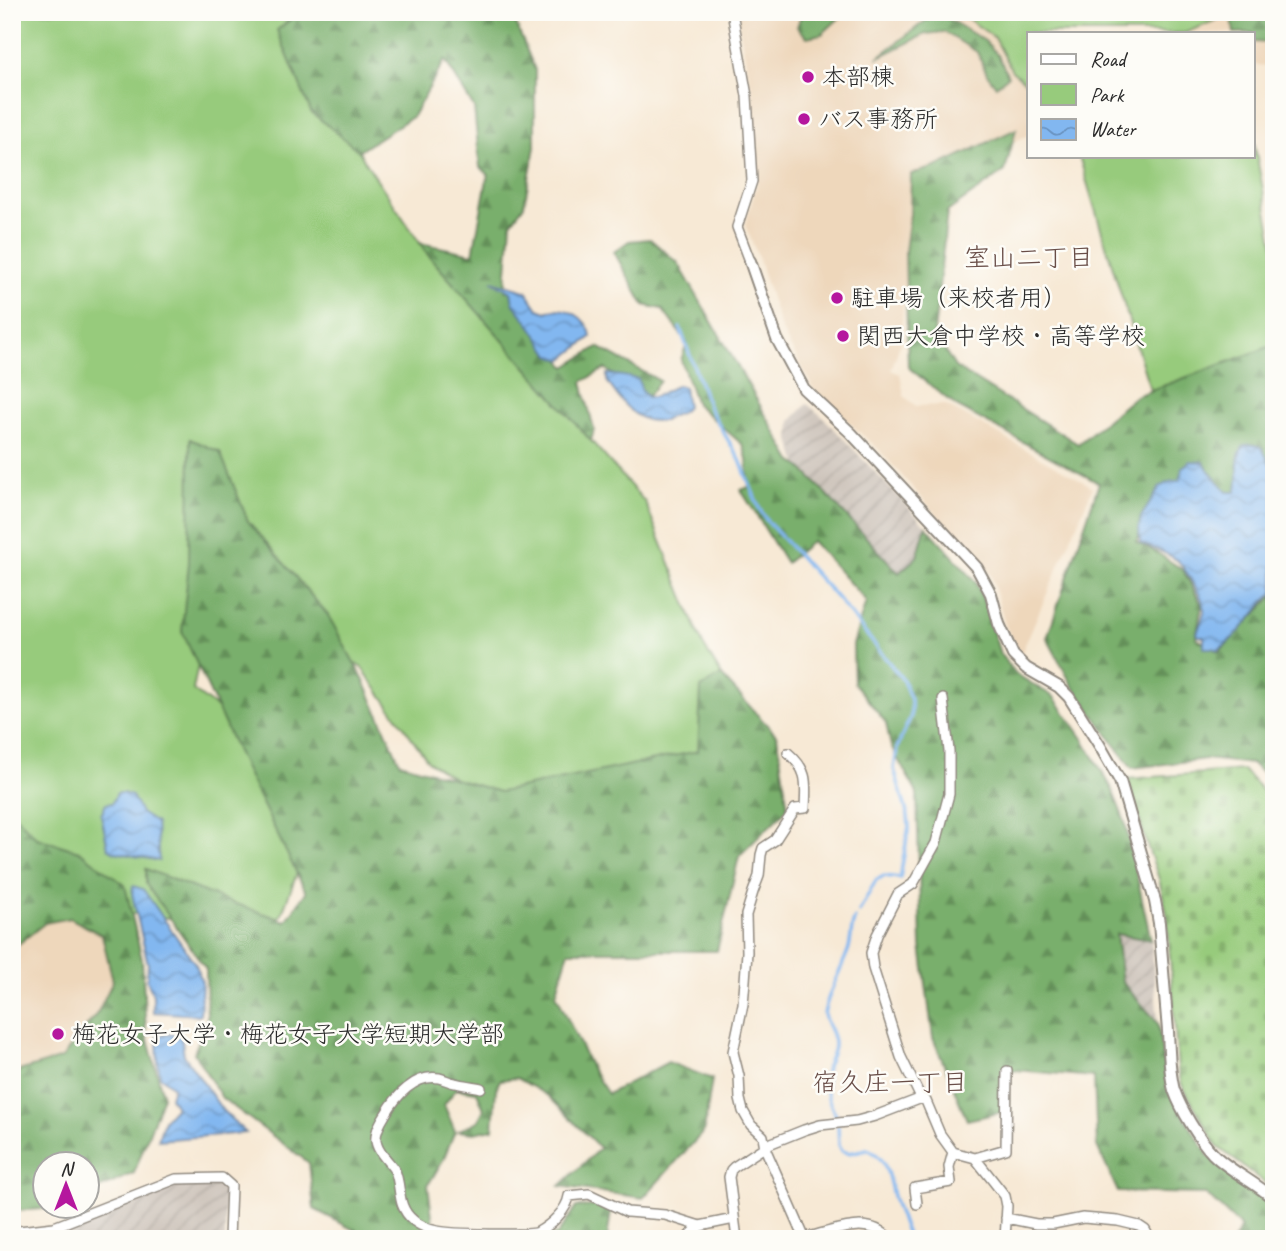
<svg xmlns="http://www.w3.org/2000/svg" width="1286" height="1251" font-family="Caveat,'Klee One',sans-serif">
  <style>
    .built { fill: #eed7bb }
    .industrial { fill: url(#industrial-furrows) }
    .green { fill: #97cb7c; stroke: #617b54; stroke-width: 2 }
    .forest { fill: url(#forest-firs); stroke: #526d4c; stroke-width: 2 }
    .cemetery { fill: url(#cemetery-stones); stroke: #617b54; stroke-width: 2 }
    .water { fill: url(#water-waves); stroke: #56718e; stroke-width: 2 }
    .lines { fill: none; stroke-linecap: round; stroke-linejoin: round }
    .stream { stroke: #82b7f0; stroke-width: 3.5 }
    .minor-casing { stroke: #918a80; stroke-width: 12 }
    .tertiary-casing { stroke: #918a80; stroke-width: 14 }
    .minor { stroke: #fff; stroke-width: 9 }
    .tertiary { stroke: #fff; stroke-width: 10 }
    .poi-dot { fill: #b5179e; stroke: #fdfcf7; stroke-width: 2.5 }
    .labels { text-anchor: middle; stroke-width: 5; stroke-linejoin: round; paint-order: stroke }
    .poi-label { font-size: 24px; fill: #2b2b2b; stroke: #fdfcf7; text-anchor: start }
    .neighbourhood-label { font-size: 26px; fill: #694e48; stroke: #fdfcf7 }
  </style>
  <defs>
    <pattern id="industrial-furrows" width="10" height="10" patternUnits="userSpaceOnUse" patternTransform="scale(1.75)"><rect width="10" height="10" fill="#ccc2b9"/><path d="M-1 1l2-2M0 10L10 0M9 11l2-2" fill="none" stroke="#afa79f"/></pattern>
    <pattern id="forest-firs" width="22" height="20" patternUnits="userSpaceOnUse" patternTransform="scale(1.75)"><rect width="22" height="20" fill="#79af6c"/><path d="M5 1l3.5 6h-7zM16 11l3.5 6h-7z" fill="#638f59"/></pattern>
    <pattern id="cemetery-stones" width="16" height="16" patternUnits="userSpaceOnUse" patternTransform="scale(1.75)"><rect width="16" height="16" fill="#97cb7c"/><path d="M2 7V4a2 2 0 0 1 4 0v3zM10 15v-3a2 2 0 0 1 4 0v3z" fill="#82ae6b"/></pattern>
    <pattern id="water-waves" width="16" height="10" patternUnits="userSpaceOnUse" patternTransform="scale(1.75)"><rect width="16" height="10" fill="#82b7f0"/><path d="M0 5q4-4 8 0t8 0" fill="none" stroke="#6b95c3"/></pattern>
  </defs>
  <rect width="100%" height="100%" fill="#fdfcf7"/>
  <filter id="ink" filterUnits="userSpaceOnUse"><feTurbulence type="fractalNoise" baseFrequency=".0143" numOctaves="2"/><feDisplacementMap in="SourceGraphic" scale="14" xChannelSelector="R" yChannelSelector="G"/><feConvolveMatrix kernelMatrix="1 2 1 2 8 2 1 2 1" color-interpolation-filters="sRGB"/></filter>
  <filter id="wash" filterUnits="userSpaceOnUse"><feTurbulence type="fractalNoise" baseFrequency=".00686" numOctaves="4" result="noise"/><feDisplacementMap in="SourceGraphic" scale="28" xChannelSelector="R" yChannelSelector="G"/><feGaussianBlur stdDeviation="1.57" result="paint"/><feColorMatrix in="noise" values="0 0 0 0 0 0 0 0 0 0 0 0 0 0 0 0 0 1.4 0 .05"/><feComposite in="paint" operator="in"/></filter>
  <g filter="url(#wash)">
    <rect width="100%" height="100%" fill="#f7e9d5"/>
    <path class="built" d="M736 12H1274V66L1253 65V33H1029V135L911 186 901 342 891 370 900 374 904 396 916 406 946 405 1093 487 1021 654 1014 644 1005 624 991 575 878 449 814 390 781 329 757 254 745 225 757 184 753 96Z
      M12 905 100 920 119 983 88 1084 12 1108Z"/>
    <path class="industrial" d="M807 404 823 417 926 526 917 557 899 574 798 465 790 440 791 421Z
      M1115 933 1151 940 1158 1023 1122 982Z
      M196 1183H214L224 1190 225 1194V1239H20L59 1230 127 1206 172 1187Z"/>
    <path class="green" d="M12 12H336L299 43 364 160 428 255 645 502 703 645 777 766 486 799 429 762 362 668 311 635 207 619 193 690 254 736 301 862 281 916 259 929 103 910 12 836Z
      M958 12H1224L1226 16 1185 33H1029V85L1012 71 995 38Z
      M1253 137 1274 247V352L1150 390 1079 156H1253Z"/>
    <path class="forest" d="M300 12H511L535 70V147L524 205 511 223 506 284 566 367 598 347 660 381 648 396 605 369 582 382 594 430 591 441 428 255 420 243 473 254 488 174 480 167 474 108 445 60 413 116 359 151 311 112 277 30Z
      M802 12H846L822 34 807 37 797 27Z
      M937 12 985 41 998 55 1008 76 996 86 987 74 977 52 944 32 926 34 877 58Z
      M1231 12H1274V43L1253 42V33H1234Z
      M1016 129 1005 171 947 212 934 333 955 367 1078 444 1136 396 1274 345V475L1263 469 1253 445 1236 500 1183 489 1159 490 1136 542 1156 552 1183 570 1202 605 1196 638 1219 652 1274 595V782L1252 764 1206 759 1132 768 1072 685 1047 638 1099 483 956 406 908 367 905 251 910 214 911 174 936 167Z
      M650 239 678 263 792 461 802 468 899 573 917 557 926 526 975 581 983 599 1000 654 1016 674 1054 697 1084 740 1111 787 1125 822 1151 940 1116 934 1122 982 1158 1023 1167 1088 1209 1157 1274 1204V1239H1234L1241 1227 1206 1194 1118 1192 1097 1146 1094 1077 1004 1069 1003 1112 967 1120 933 1038 921 946 917 793 891 747 886 723 854 683 853 645 866 601 812 541 786 563 741 490 749 487 747 459 743 445 696 404 681 360 687 343 662 309 644 305 614 252 629 241Z
      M190 439 220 452 248 521 328 615 364 681 400 763 500 792 698 751 701 688 721 675 777 736 788 808 739 856 717 951H569L556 994 592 1070 608 1094 668 1062 712 1079 704 1131 643 1198 560 1186 600 1148 548 1096 517 1078 500 1080 496 1089 493 1129 474 1133 458 1131 478 1121 484 1109 477 1092 456 1089 444 1105 455 1131 443 1160 428 1185 434 1232 557 1235 576 1207 612 1205 607 1239H363L360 1233 314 1209 309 1163 222 1098 194 1053 207 1020 206 969 146 884V869L224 900 286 921 306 892 245 769 182 631 189 562Z
      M12 812 37 838 79 851 125 885 142 960 146 1032 163 1096 134 1173 88 1194V1164H46V1206H63L57 1208 12 1211V1073L62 1058 98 1012 113 981 102 935 70 918 45 923 16 946H12Z"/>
    <path class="cemetery" d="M1243 770 1265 793 1274 794V1190L1217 1146 1182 1085 1178 1069 1167 914 1159 879 1146 842 1128 779Z"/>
    <path class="water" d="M492 281 526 291 538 309 546 312C563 303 589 317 591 337L562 360 550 355 531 326 513 303 511 292Z
      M607 374 623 376 638 379 642 391 647 397H654L678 385 684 387 687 407C680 417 672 413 664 421 659 421 652 421 647 420 629 415 617 395 607 381Z
      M1245 445C1269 443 1260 454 1274 467V592C1255 611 1240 635 1218 650L1213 648H1204V637L1198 636 1197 633C1199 627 1203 619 1204 612 1205 602 1199 594 1195 587 1190 579 1186 570 1180 563 1174 555 1150 547 1140 543L1139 528 1141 517 1160 487 1169 482 1180 480 1183 467 1190 461 1204 462C1208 473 1220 482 1227 492H1236C1242 477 1232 458 1245 445Z
      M117 793H123L132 796 141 813 156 823 159 861 115 852 108 848 101 815 106 804 112 803Z
      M133 886 143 889 196 965 202 982 200 1015 153 1012V995L147 980 148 964 132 894Z
      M181 1034 184 1055 223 1111 246 1133 158 1140 164 1120 176 1107 170 1097 173 1087 160 1076 158 1064 157 1035Z"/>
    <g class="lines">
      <path class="stream" d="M680 328 709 408 740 460 759 508 767 521 838 599 903 680 911 700V716L897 748 894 769 908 816 909 826 900 878 884 876 876 880 859 912
        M838 1119C828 1103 823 1084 827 1066 829 1059 834 1053 834 1045 835 1034 826 1025 824 1014 828 992 840 972 848 951 852 940 850 929 855 918
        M838 1126 839 1145 842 1151 849 1153 867 1149C888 1157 888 1178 893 1196 897 1211 903 1225 909 1239"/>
    </g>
  </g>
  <g filter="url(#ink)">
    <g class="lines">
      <g class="minor-casing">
        <path id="minor" d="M732 12 747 96 752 181 737 227 750 261
          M943 699 949 751V794L936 843 913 884 898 894 877 935 871 953 873 968 901 1057 919 1094 926 1101 940 1134 953 1152 975 1158 1005 1196 1007 1206 1005 1239
          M788 753C809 771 806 783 805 808L795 809 775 840 763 848 761 855 759 876 753 892 746 915 747 952 745 981 743 1004 733 1052 739 1076 740 1099 743 1111 751 1125 763 1136 765 1148 805 1239
          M481 1088C472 1086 463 1085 455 1083 449 1082 444 1079 439 1078 415 1074 396 1096 385 1115 380 1123 373 1135 377 1145 380 1155 390 1162 395 1171 402 1187 396 1206 413 1220 418 1225 430 1230 437 1231 450 1234 530 1236 538 1232 551 1225 567 1210 569 1196L589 1194 627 1212 665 1215 700 1226 734 1219
          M975 1158 1006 1149 1007 1071
          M917 1204 915 1188 951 1182 949 1167 953 1152
          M1006 1218 1036 1224H1053L1083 1218 1118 1221 1139 1226 1145 1230 1150 1239
          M12 1235 19 1231 54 1227 176 1179 222 1178 231 1186 229 1239
          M805 1238C831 1232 869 1214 889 1239
          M686 1239 700 1226
          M737 1239 729 1177 731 1170 734 1167 769 1144 804 1130 820 1125 857 1121 875 1116 922 1098"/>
      </g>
      <g class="tertiary-casing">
        <path id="tertiary" d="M750 261 777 339 804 389 851 433 977 568 991 594 999 624 1013 655 1026 668 1059 687 1069 697 1100 746 1120 781 1155 901 1159 923C1162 959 1165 995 1168 1031 1169 1050 1169 1071 1174 1090 1181 1110 1199 1139 1213 1154 1230 1171 1255 1182 1274 1199"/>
      </g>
      <use href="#minor" class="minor"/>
      <use href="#tertiary" class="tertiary"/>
    </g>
  </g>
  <g class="poi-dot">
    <circle cx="808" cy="77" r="7"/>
    <circle cx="804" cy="119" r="7"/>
    <circle cx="837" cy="298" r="7"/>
    <circle cx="843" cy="336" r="7"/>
    <circle cx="58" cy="1034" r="7"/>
  </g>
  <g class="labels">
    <g class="poi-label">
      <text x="822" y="85">本部棟</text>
      <text x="818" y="127">バス事務所</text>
      <text x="851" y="306">駐車場（来校者用）</text>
      <text x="857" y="344">関西大倉中学校・高等学校</text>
      <text x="72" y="1042">梅花女子大学・梅花女子大学短期大学部</text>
    </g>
    <g class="neighbourhood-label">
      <text x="1029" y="266">室山二丁目</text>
      <text x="890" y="1091">宿久庄一丁目</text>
    </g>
  </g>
  <rect width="1286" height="1251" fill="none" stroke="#fdfcf7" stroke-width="42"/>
  <rect x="1027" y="32" width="228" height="126" fill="#fdfcf7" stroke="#a9a8a5" stroke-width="2"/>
  <rect x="1041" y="54" width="35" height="10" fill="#ffffff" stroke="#a9a8a5" stroke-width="2"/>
  <text x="1090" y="66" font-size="21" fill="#2b2b2b">Road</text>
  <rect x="1041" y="84" width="35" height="21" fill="#97cb7c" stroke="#a9a8a5" stroke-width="2"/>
  <text x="1090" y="102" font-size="21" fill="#2b2b2b">Park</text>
  <rect x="1041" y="119" width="35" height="21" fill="url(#water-waves)" stroke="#a9a8a5" stroke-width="2"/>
  <text x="1090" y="136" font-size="21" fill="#2b2b2b">Water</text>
  <g transform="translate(66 1185)"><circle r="33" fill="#fdfcf7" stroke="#a9a8a5" stroke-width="2"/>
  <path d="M0-5L12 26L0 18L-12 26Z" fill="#b5179e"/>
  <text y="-10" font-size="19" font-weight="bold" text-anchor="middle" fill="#2b2b2b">N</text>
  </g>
</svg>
